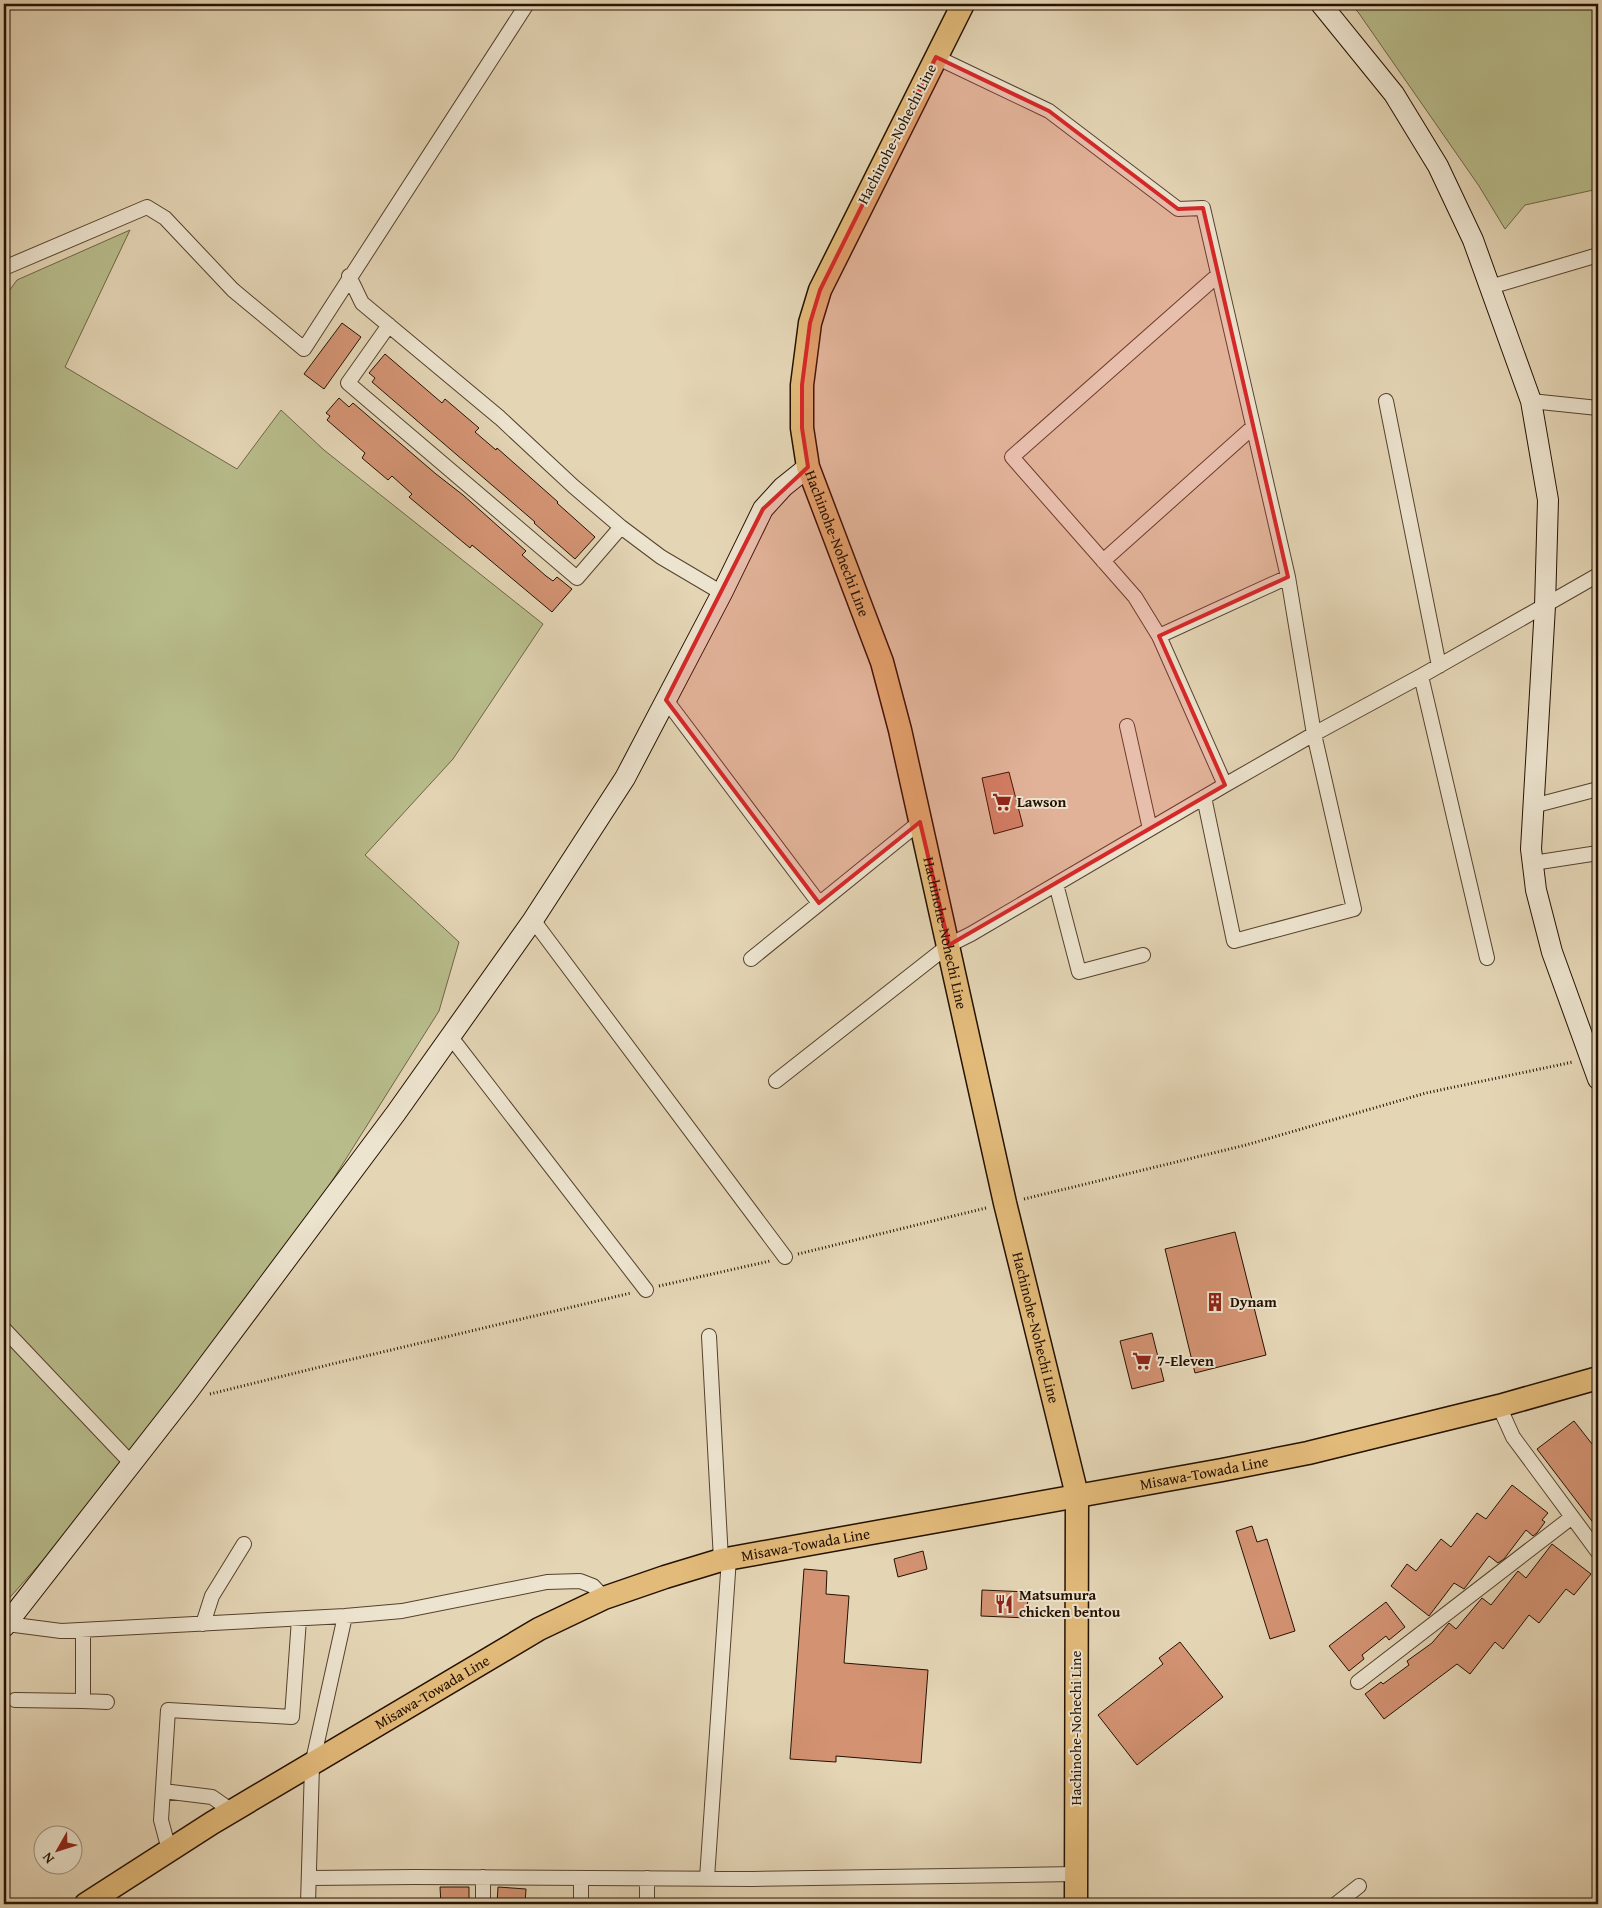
<svg xmlns="http://www.w3.org/2000/svg" width="1602" height="1908" font-family="'Gentium Book Plus',serif">
  <style>
    .green { fill: #b8bc8b; stroke: #6e6646 }
    .building { fill: #d39373; stroke: #251101 }
    .lines { fill: none; stroke-linecap: round; stroke-linejoin: round }
    .street-casing { stroke: #55422e; stroke-width: 16 }
    .secondary-casing { stroke: #251101; stroke-width: 22 }
    .primary-casing { stroke: #251101; stroke-width: 25 }
    .path { stroke: #251101; stroke-width: 3; stroke-dasharray: 1 2.5; stroke-linecap: butt }
    .street { stroke: #ede4cf; stroke-width: 14 }
    .secondary { stroke: #ede4cf; stroke-width: 20 }
    .primary { stroke: #e2ba7a; stroke-width: 22 }
    .marked { fill: #d62828; fill-opacity: 0.2; stroke: #d62828; stroke-width: 4; stroke-linejoin: round }
    .labels { text-anchor: middle; stroke-width: 4; stroke-linejoin: round; paint-order: stroke }
    .street-label { font-size: 15px; fill: #251101; stroke: #ede4cf }
    .poi-label { font-size: 15px; font-weight: bold; fill: #251101; stroke: #ede4cf; text-anchor: start }
  </style>
  <rect width="100%" height="100%" fill="#e4d5b5"/>
  <filter id="stains"><feTurbulence type="fractalNoise" baseFrequency=".004" numOctaves="4"/><feColorMatrix values="0 0 0 0 .2 0 0 0 0 .09 0 0 0 0 .02 0 0 0 .5 -.17"/></filter>
  <radialGradient id="worn" r=".72"><stop offset=".6" stop-color="#630" stop-opacity="0"/><stop offset="1" stop-color="#630" stop-opacity=".3"/></radialGradient>
  <path class="green" d="M1350 4H1598V189L1525 205 1505 229 1479 186 1358 12Z
    M130 230 65 367 237 469 281 410 324 450 543 624 453 759 365 855 459 942 439 1011 315 1208 94 1503 4 1604V298L17 280Z"/>
  <path class="building" d="M342 323 361 337 324 389 304 374Z
    M385 354 442 403 445 399 479 428 475 432 496 450 497 448 558 502 557 503 595 537 575 559 534 523 535 522 372 382 375 378 369 373Z
    M339 398 349 407 353 403 436 474 463 495 526 551 522 555 546 576 553 581 557 577 572 589 552 612 472 545 470 548 409 497 412 494 392 476 388 480 362 458 365 453 327 420 330 416 326 413Z
    M1009 772 1023 826 994 834 982 778Z
    M1235 1232 1266 1355 1195 1373 1165 1249Z
    M1152 1333 1164 1381 1132 1389 1120 1341Z
    M1574 1421 1592 1444 1598 1439V1529L1537 1449Z
    M1512 1485 1548 1513 1542 1520 1545 1522 1537 1533 1533 1536 1526 1530 1504 1559 1498 1563 1489 1556 1464 1589 1454 1583 1429 1616 1391 1586 1407 1564 1416 1571 1441 1539 1451 1547 1477 1513 1486 1519Z
    M1252 1526 1257 1542 1267 1539 1295 1631 1270 1639 1236 1531Z
    M1552 1544 1591 1574 1574 1595 1566 1589 1539 1623 1529 1615 1503 1649 1495 1642 1470 1674 1457 1664 1384 1719 1365 1694 1381 1682 1383 1684 1409 1665 1407 1661 1432 1643 1449 1623 1456 1629 1482 1598 1491 1605 1518 1571 1526 1578Z
    M923 1551 927 1569 898 1577 894 1559Z
    M804 1569 827 1571 826 1594 849 1596 844 1663 928 1670 921 1763 836 1756V1762L790 1759Z
    M982 1590 1028 1592 1027 1618 981 1616Z
    M1386 1602 1405 1627 1389 1640 1386 1636 1362 1655 1364 1659 1349 1671 1329 1646Z
    M1180 1642 1223 1697 1137 1765 1098 1715 1163 1664 1159 1658Z
    M440 1887H469V1904H441Z
    M498 1887 526 1889 525 1904H497Z"/>
  <g class="lines">
    <g class="street-casing">
      <path id="street" d="M936 57 1049 111 1178 209 1203 208 1288 577 1314 734 1354 909 1234 941 1204 797
        M4 268 147 207 165 218 233 290 304 349 527 4
        M1218 275 1012 457 1135 597 1159 636 1225 785
        M349 276 362 303 500 418 573 486 621 527 661 557 722 593
        M1490 287 1598 255
        M389 325 348 383 577 578 621 527
        M1386 401 1439 666
        M1531 401 1598 408
        M1103 561 1253 427
        M1159 636 1288 577
        M1421 676 1487 958
        M666 700 819 903
        M1127 726 1150 829
        M1533 806 1598 789
        M1533 863 1598 853
        M1056 884 1079 972 1143 955
        M533 920 785 1257
        M751 959 920 822
        M450 1036 646 1290
        M776 1081 949 945 971 934 1225 785 1314 734 1421 676 1598 575
        M4 1329 132 1464
        M709 1336 721 1560
        M1499 1406 1513 1437 1598 1552
        M4 1622 7 1624 61 1631 345 1616 402 1611 547 1582 580 1581 593 1586 604 1598
        M203 1624 212 1596 244 1544
        M1358 1682 1572 1517
        M15 1700 83 1701V1630
        M83 1701 107 1702
        M163 1791 212 1797 232 1811
        M169 1850 161 1820 168 1710 292 1717 299 1619
        M310 1878 414 1877 753 1879 1076 1874
        M707 1878 729 1558
        M308 1904 312 1765 345 1616
        M483 1904V1877
        M581 1904V1878
        M647 1904V1878
        M1336 1904 1359 1886"/>
    </g>
    <g class="secondary-casing">
      <path id="secondary" d="M1321 4 1394 94 1438 166 1473 240 1531 401 1548 500 1545 606 1531 849 1536 890 1552 952 1598 1079
        M4 1627 186 1394 396 1113 533 920 625 778 722 593 763 509 783 487 808 467"/>
    </g>
    <g class="primary-casing">
      <g id="primary">
        <path id="s1" d="M963 4 820 290 810 323 802 385V428L808 467 882 662 900 730 1005 1203 1077 1495 1076 1904"/>
        <path id="s2" d="M86 1904 212 1823 539 1629 604 1598 665 1577 721 1560 1222 1470 1308 1453 1499 1406 1598 1378"/>
      </g>
    </g>
    <path class="path" d="M1024 1199 1246 1145 1426 1093 1573 1062
      M798 1254 986 1208
      M659 1286 770 1261
      M210 1394 332 1364 631 1293"/>
    <use href="#street" class="street"/>
    <use href="#secondary" class="secondary"/>
    <use href="#primary" class="primary"/>
  </g>
  <path class="marked" d="M936 57 1049 111 1178 209 1203 208 1288 577 1159 636 1225 785 949 945 920 822 819 903 666 700 763 509 808 467 802 428V385L810 323 820 290Z"/>
  <defs>
    <g id="supermarket-bare" transform="scale(1.5)"><path d="M-6-5.5h2.5l.6 2H6L4.5 2H-2.5L-4.4-4H-6ZM-1.5 3.2a1.3 1.3 0 1 0 .1 0ZM3 3.2a1.3 1.3 0 1 0 .1 0Z" fill="#8f2418" stroke="#ede4cf" stroke-width="2.5" paint-order="stroke"/></g>
    <g id="building-bare" transform="scale(1.5)"><path d="M-4-6H4V6H1V3H-1V6H-4ZM-2.5-4.3h1.7v1.8h-1.7ZM.8-4.3h1.7v1.8H.8ZM-2.5-1h1.7V.8h-1.7ZM.8-1h1.7V.8H.8Z" fill="#8f2418" stroke="#ede4cf" stroke-width="2.5" paint-order="stroke"/></g>
    <g id="restaurant-bare" transform="scale(1.5)"><path d="M-5-6h1v4h1v-4h1v4h1v-4h1v5L-1.5 .5V6h-2V.5L-5-1ZM5-6V6H3V1.5H1.5Q1.5-4 5-6Z" fill="#8f2418" stroke="#ede4cf" stroke-width="2.5" paint-order="stroke"/></g>
  </defs>
  <g fill-rule="evenodd">
    <use href="#supermarket-bare" x="1002" y="802"/>
    <use href="#building-bare" x="1215" y="1302"/>
    <use href="#supermarket-bare" x="1142" y="1361"/>
    <use href="#restaurant-bare" x="1004" y="1604"/>
  </g>
  <g class="labels">
    <g class="street-label">
      <text transform="translate(897 134) rotate(-63)" y="5">Hachinohe-Nohechi Line</text>
      <text dy="5" stroke="none"><textPath href="#s1" startOffset="581">Hachinohe-Nohechi Line</textPath></text>
      <text dy="5" stroke="none"><textPath href="#s1" startOffset="986">Hachinohe-Nohechi Line</textPath></text>
      <text dy="5" stroke="none"><textPath href="#s1" startOffset="1391">Hachinohe-Nohechi Line</textPath></text>
      <text dy="5" stroke="none"><textPath href="#s2" startOffset="1216">Misawa-Towada Line</textPath></text>
      <text dy="5" stroke="none"><textPath href="#s2" startOffset="811">Misawa-Towada Line</textPath></text>
      <text dy="5" stroke="none"><textPath href="#s2" startOffset="406">Misawa-Towada Line</textPath></text>
      <text transform="translate(1076 1728) rotate(-90)" y="5">Hachinohe-Nohechi Line</text>
    </g>
    <g class="poi-label">
      <text x="1017" y="807">Lawson</text>
      <text x="1230" y="1307">Dynam</text>
      <text x="1157" y="1366">7-Eleven</text>
      <text x="1019" y="1600">Matsumura<tspan x="1019" dy="17">chicken bentou</tspan></text>
    </g>
  </g>
  <rect width="1602" height="1908" fill="none" stroke="#e4d5b5" stroke-width="20"/>
  <rect x="5" y="5" width="1592" height="1898" fill="none" stroke="#251101" stroke-width="2.5"/>
  <rect x="10" y="10" width="1582" height="1888" fill="none" stroke="#251101"/>
  <g transform="translate(58 1850) rotate(231)"><circle r="24" fill="#ede4cf" stroke="#9d907d"/>
  <path d="M0-4L9 19L0 12L-9 19Z" fill="#8f2418"/>
  <text y="-8" font-size="14" font-weight="bold" text-anchor="middle" fill="#251101">N</text>
  </g>
  <rect width="100%" height="100%" filter="url(#stains)"/>
  <rect width="100%" height="100%" fill="url(#worn)"/>
</svg>
